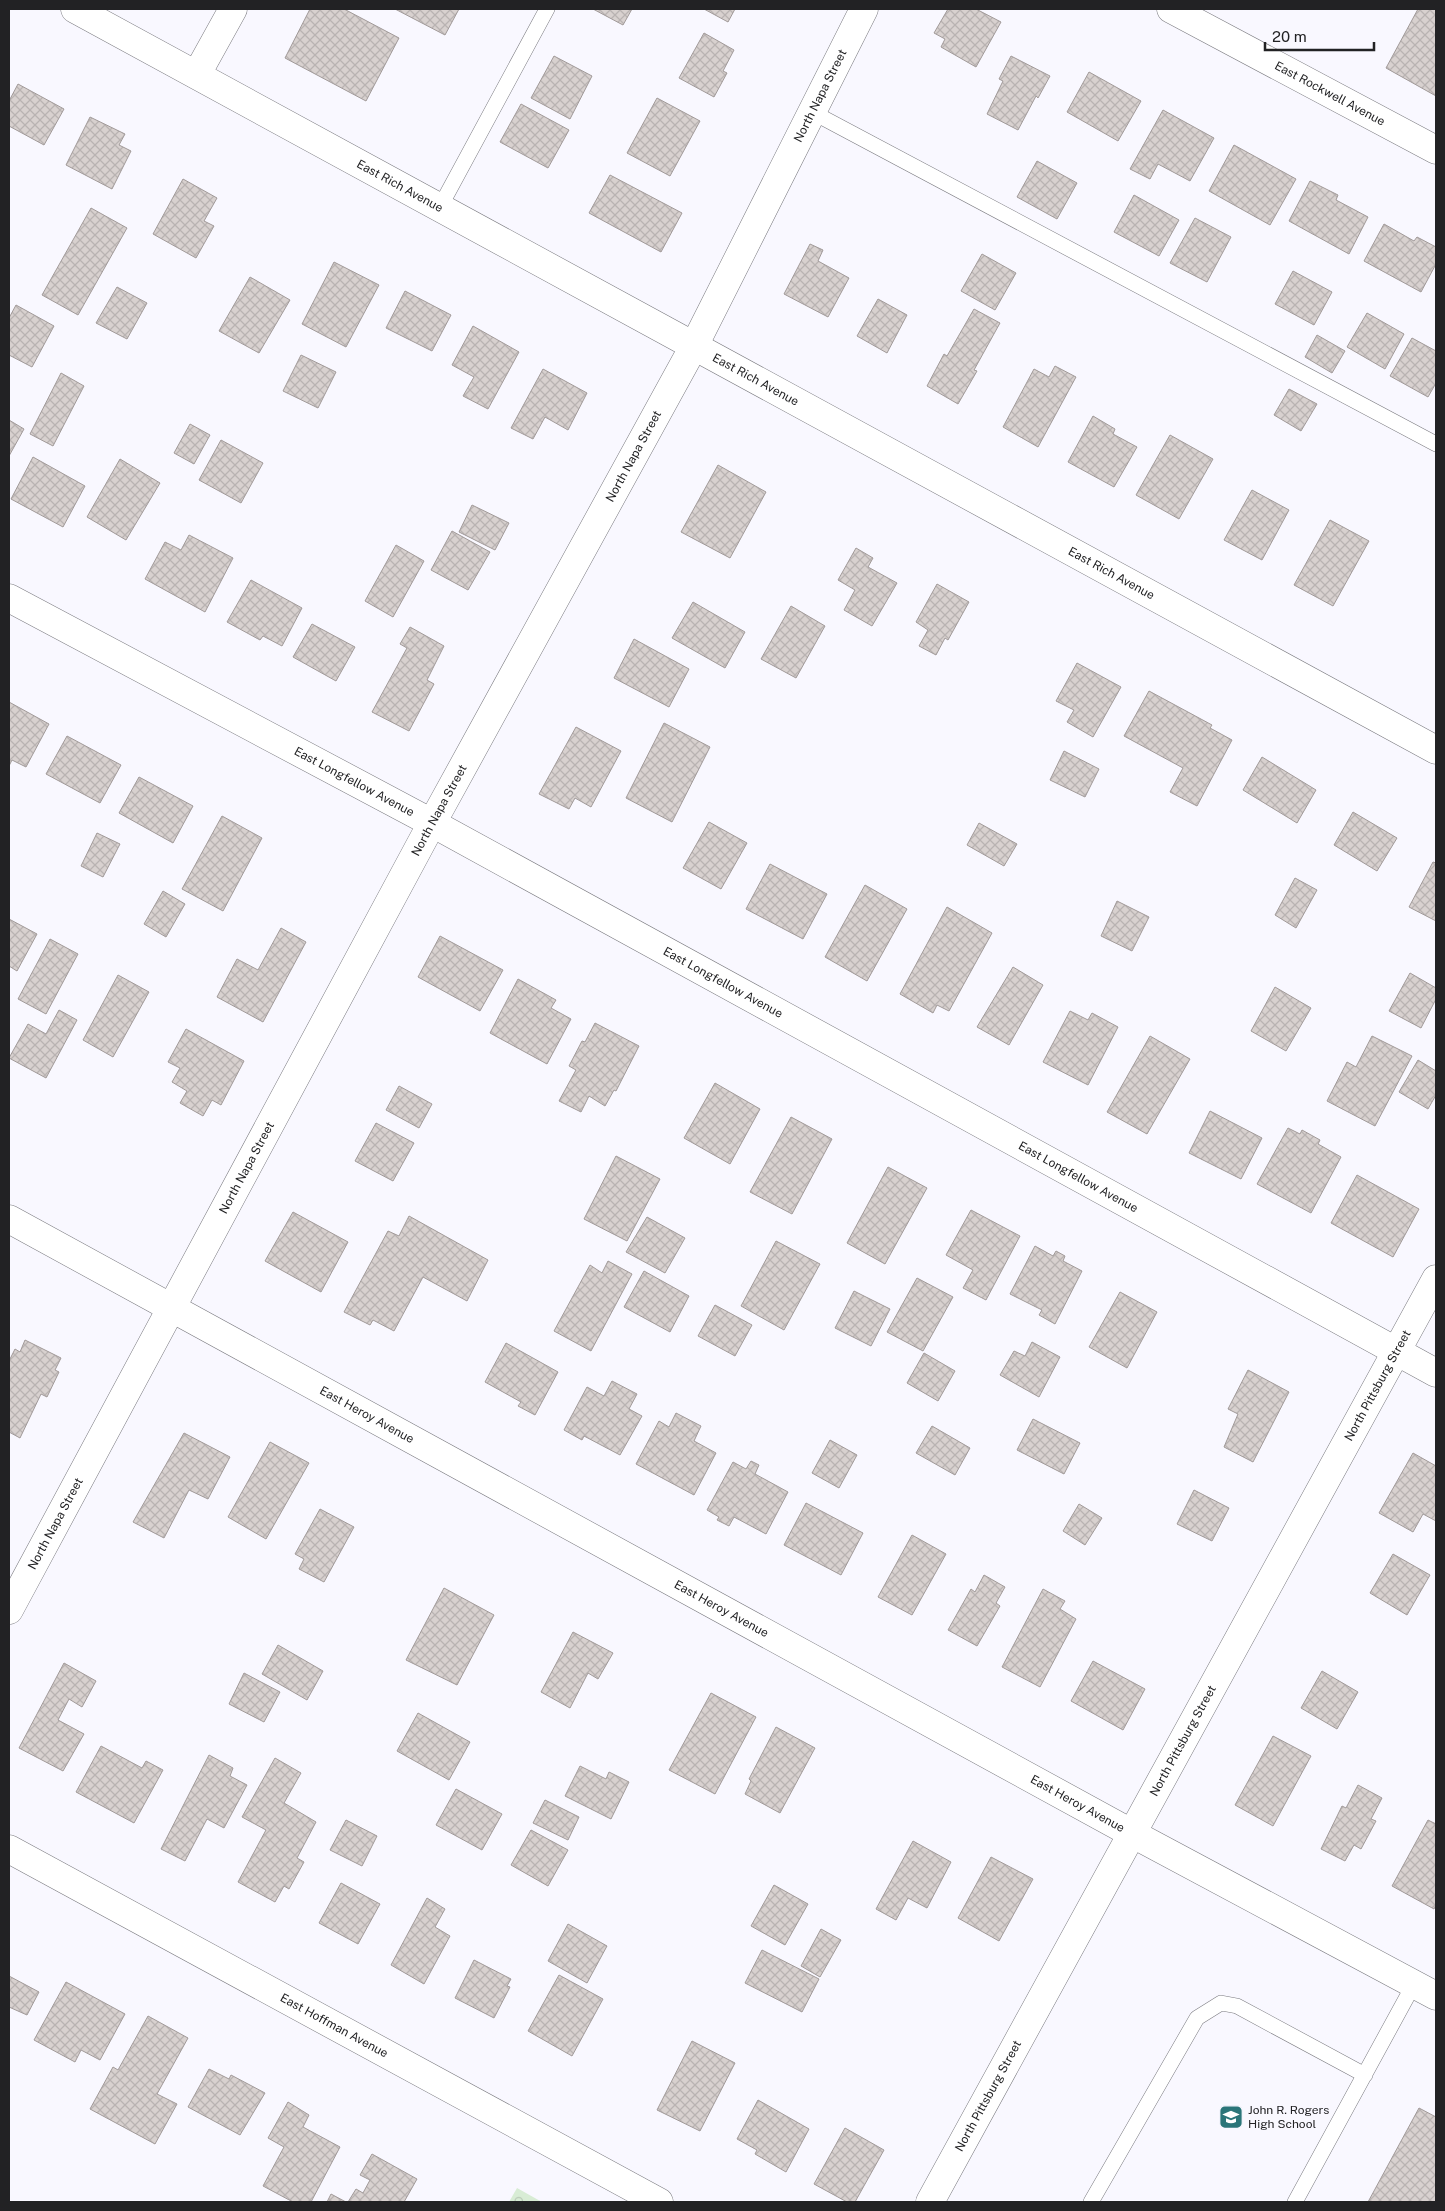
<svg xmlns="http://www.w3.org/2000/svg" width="1445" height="2211" font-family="'Public Sans',sans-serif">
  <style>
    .forest { fill: url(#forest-crowns) }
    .building { fill: url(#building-cross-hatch); stroke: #a19a99 }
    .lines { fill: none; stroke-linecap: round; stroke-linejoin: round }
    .lane-casing { stroke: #7b7b80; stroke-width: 16 }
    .street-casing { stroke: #7b7b80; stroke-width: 29 }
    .lane { stroke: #fff; stroke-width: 15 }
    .street { stroke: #fff; stroke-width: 28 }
    .labels { text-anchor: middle; stroke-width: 4; stroke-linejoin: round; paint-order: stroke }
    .street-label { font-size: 12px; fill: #222224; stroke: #f9f8ff }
    .poi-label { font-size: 12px; fill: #222224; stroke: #f9f8ff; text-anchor: start }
  </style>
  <defs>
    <pattern id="forest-crowns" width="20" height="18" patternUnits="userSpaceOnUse" patternTransform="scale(1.25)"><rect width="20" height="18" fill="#d8ecd5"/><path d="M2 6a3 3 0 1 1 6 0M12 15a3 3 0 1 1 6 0" fill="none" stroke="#b9cab7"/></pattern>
    <pattern id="building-cross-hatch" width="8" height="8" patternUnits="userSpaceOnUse" patternTransform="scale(1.25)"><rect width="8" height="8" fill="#d8d1cf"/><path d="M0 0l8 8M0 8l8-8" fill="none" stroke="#b9b3b2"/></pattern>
  </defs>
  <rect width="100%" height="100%" fill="#f9f8ff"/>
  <path class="forest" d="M517 2188 542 2202H509Z"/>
  <path class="building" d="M310 9H344L399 38 366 101 285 58Z
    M395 9H459L445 35Z
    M593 9H632L623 25Z
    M704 9H735L728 22Z
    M948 9H976L1001 22 976 67 941 47 945 39 934 33Z
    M1418 9H1436V96L1386 68Z
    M704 33 734 50 723 71 727 73 714 97 679 78Z
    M554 56 592 76 570 119 531 98Z
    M1011 56 1050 76 1038 98 1036 96 1018 130 987 114 1003 81 999 79Z
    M1089 72 1141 101 1118 141 1067 112Z
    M18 84 64 109 44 145 9 126V101Z
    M657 98 700 121 670 176 627 153Z
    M521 104 569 130 548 168 500 142Z
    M1163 110 1214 138 1190 181 1158 164 1150 179 1130 169Z
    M90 117 125 134 119 145 131 151 112 189 66 165Z
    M1234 145 1296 179 1270 225 1209 191Z
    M1037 161 1077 183 1057 219 1017 197Z
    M610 175 682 213 661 252 589 213Z
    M183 179 217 198 204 221 214 226 196 258 153 234Z
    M1310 181 1338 195 1336 200 1368 217 1349 254 1289 221Z
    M1134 195 1179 220 1159 256 1114 232Z
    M91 208 127 228 78 315 42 295Z
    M1195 218 1231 237 1207 282 1170 263Z
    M1384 224 1414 241 1417 237 1436 247V264L1421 292 1364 261Z
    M810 244 823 250 818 261 849 278 828 317 784 294Z
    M982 254 1016 273 995 310 961 291Z
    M334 262 379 285 346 347 302 324Z
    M1293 271 1332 292 1314 325 1275 304Z
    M250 277 290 300 259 353 219 331Z
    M117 287 147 303 127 339 96 323Z
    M405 291 451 315 432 351 386 328Z
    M878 299 907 315 887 353 857 336Z
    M16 305 54 326 32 367 9 355V318Z
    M974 309 1000 323 974 370 977 371 958 404 927 386 944 354 947 356Z
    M1367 313 1404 334 1385 369 1347 347Z
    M473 326 519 352 488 409 463 396 474 377 452 365Z
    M1317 335 1345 351 1332 373 1305 357Z
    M1412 338 1436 351V383L1428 397 1390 376Z
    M301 355 336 372 318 408 283 391Z
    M1055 366 1076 377 1038 447 1003 427 1034 369 1049 377Z
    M543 369 587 393 568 430 545 417 533 439 511 428Z
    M61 373 84 386 53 446 30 434Z
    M1289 389 1317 404 1301 431 1274 415Z
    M1093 416 1115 429 1113 434 1137 447 1114 487 1068 462Z
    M9 420 24 429 9 456Z
    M190 424 210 435 194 464 174 453Z
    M1170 435 1213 459 1179 519 1136 495Z
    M221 440 263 463 241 503 199 480Z
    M33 457 85 486 63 527 11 499Z
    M120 459 160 483 126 540 87 517Z
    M718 465 766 492 730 558 681 532Z
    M1252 490 1289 510 1262 560 1224 540Z
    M472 505 509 523 495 550 459 532Z
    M1330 520 1369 541 1333 606 1294 585Z
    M452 531 490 552 468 590 431 570Z
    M189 535 233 558 205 612 145 579 165 542 181 550Z
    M396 545 424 561 393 617 365 601Z
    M856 548 873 558 868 567 897 583 872 626 844 610 855 590 838 580Z
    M251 580 302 608 282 646 263 636 260 640 227 622Z
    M937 584 969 602 948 640 945 638 936 655 919 646 928 630 916 622Z
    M693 602 745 632 725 668 672 638Z
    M791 606 825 626 796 678 761 659Z
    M312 624 355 647 336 681 293 657Z
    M410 627 444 646 427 680 434 684 409 731 372 712 407 648 400 644Z
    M634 639 689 669 669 707 614 678Z
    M1077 663 1121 687 1093 737 1067 722 1074 710 1056 701Z
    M1149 691 1212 725 1210 728 1232 740 1197 806 1170 792 1183 768 1124 736Z
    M9 702 49 724 26 767 12 760 9 766Z
    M664 723 710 747 672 822 626 798Z
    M576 727 621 751 591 807 575 798 569 809 539 794Z
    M67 736 121 765 100 803 46 774Z
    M1064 751 1099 769 1085 797 1050 780Z
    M1262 757 1316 790 1297 823 1243 790Z
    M139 777 193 806 173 843 119 813Z
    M1353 812 1397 838 1377 871 1334 845Z
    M222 816 262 838 223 911 182 889Z
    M709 822 747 843 721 889 683 868Z
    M979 823 1017 844 1004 866 967 845Z
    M97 833 120 844 103 877 81 866Z
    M1433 862 1436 863V921L1409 907Z
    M770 864 827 894 803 939 746 909Z
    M1295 878 1317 890 1296 928 1275 915Z
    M865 885 907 909 867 981 825 957Z
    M163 891 185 904 166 937 144 924Z
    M1117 901 1149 917 1132 951 1101 936Z
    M947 907 992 933 949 1011 937 1005 933 1013 900 994Z
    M9 919 37 934 17 971 9 966Z
    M281 928 306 942 263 1022 217 997 237 959 258 970Z
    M440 936 503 970 480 1011 418 977Z
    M50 939 78 954 46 1014 18 999Z
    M1013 967 1043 985 1009 1045 977 1027Z
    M1410 973 1436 988V999L1421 1028 1389 1011Z
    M118 975 149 992 113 1057 83 1040Z
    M518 979 556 1000 551 1008 571 1019 547 1064 490 1033Z
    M1275 987 1311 1008 1286 1051 1251 1031Z
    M59 1010 77 1020 46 1078 9 1058 28 1024 46 1034Z
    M1070 1011 1088 1020 1092 1013 1118 1027 1088 1085 1043 1062Z
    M595 1023 639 1046 616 1091 614 1090 605 1106 589 1096 581 1112 559 1101 576 1070 569 1066 582 1041 585 1042Z
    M186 1029 244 1061 221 1105 212 1100 203 1116 180 1103 187 1091 172 1082 180 1068 168 1062Z
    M1150 1036 1190 1059 1147 1134 1107 1112Z
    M1372 1036 1412 1056 1375 1126 1327 1101 1347 1062 1356 1067Z
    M1418 1060 1436 1071V1095L1428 1109 1399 1092Z
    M715 1083 760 1109 730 1164 684 1138Z
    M399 1086 432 1104 419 1128 386 1110Z
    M1210 1111 1262 1138 1241 1179 1189 1153Z
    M791 1117 832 1139 792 1214 750 1192Z
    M376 1123 414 1143 393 1181 355 1161Z
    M1288 1128 1300 1134 1302 1130 1320 1140 1318 1144 1341 1157 1311 1213 1257 1184Z
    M616 1156 660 1179 627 1241 584 1219Z
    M888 1167 927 1188 885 1264 847 1243Z
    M1357 1175 1419 1209 1393 1257 1331 1223Z
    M971 1210 1020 1236 986 1300 963 1288 973 1270 946 1255Z
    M293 1212 348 1242 321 1292 265 1261Z
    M409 1216 488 1260 467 1301 423 1277 394 1331 373 1320 370 1325 344 1312 388 1231 399 1236Z
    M647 1217 685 1238 665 1273 626 1252Z
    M776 1241 820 1264 784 1330 741 1306Z
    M1035 1246 1053 1256 1056 1251 1065 1256 1063 1261 1082 1271 1055 1324 1039 1315 1042 1310 1010 1294Z
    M608 1261 632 1274 591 1351 554 1331 590 1265 602 1273Z
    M644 1271 689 1296 670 1332 624 1307Z
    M917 1278 953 1297 923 1351 887 1332Z
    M854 1291 890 1309 871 1346 835 1328Z
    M1120 1292 1157 1312 1127 1368 1089 1347Z
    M715 1305 752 1325 735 1356 698 1336Z
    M25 1340 61 1358 55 1370 59 1372 47 1397 41 1394 20 1438 9 1432V1361L15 1349 20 1352Z
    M1032 1342 1060 1357 1039 1397 1000 1375 1014 1351 1025 1356Z
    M506 1343 558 1372 535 1415 518 1406 521 1402 485 1382Z
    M924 1353 955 1371 938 1401 907 1383Z
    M1248 1370 1289 1392 1253 1462 1224 1447 1238 1414 1228 1409Z
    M612 1381 637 1394 629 1409 642 1416 620 1455 584 1436 582 1440 564 1430 587 1387 604 1396Z
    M676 1413 701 1426 694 1441 716 1453 694 1495 636 1464 659 1421 669 1427Z
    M1033 1419 1080 1443 1064 1474 1017 1450Z
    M932 1426 970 1448 955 1475 916 1453Z
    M184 1433 230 1457 208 1499 189 1490 164 1538 133 1522Z
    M830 1440 857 1455 839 1488 812 1473Z
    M270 1442 309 1463 266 1539 228 1517Z
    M1413 1453 1436 1466V1521L1423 1514 1413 1532 1379 1513Z
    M751 1461 759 1465 755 1474 788 1492 766 1534 734 1517 729 1526 717 1520 719 1517 707 1510 733 1462 746 1469Z
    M1194 1490 1229 1508 1212 1541 1177 1524Z
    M806 1503 863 1533 841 1575 784 1545Z
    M1079 1504 1102 1518 1085 1545 1063 1531Z
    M320 1509 354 1527 324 1582 299 1569 304 1559 295 1554Z
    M912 1535 946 1554 912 1615 878 1597Z
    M1393 1554 1430 1575 1407 1615 1370 1593Z
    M984 1575 1005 1587 996 1603 1000 1606 977 1646 948 1630 971 1589 975 1592Z
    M444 1588 494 1615 457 1685 406 1660Z
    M1043 1589 1065 1601 1060 1609 1076 1619 1040 1687 1002 1667Z
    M573 1632 613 1653 598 1679 588 1673 570 1708 541 1692Z
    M278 1645 323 1671 307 1700 262 1674Z
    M1093 1661 1145 1689 1123 1730 1071 1701Z
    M64 1663 96 1681 82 1707 69 1699 58 1720 84 1734 63 1771 19 1748Z
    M1322 1671 1358 1692 1337 1729 1301 1708Z
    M244 1673 280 1692 264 1722 229 1704Z
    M711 1693 756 1717 715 1794 669 1770Z
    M418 1713 470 1742 449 1780 397 1751Z
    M776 1727 815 1748 780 1813 745 1794 751 1781 749 1779Z
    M1273 1736 1311 1756 1273 1826 1235 1805Z
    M101 1746 142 1768 146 1761 163 1770 134 1823 76 1792Z
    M209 1755 233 1768 230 1776 247 1785 224 1828 207 1819 185 1861 161 1849Z
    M275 1758 301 1773 284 1803 316 1822 297 1858 304 1862 289 1889 284 1886 275 1902 238 1882 266 1830 242 1817Z
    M580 1766 606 1779 609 1772 629 1782 611 1819 565 1796Z
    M1358 1785 1382 1798 1371 1819 1376 1821 1361 1849 1354 1845 1345 1861 1321 1849 1342 1806 1346 1808Z
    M456 1789 502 1814 482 1850 436 1825Z
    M545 1800 579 1817 568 1840 533 1823Z
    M346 1820 377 1836 362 1866 330 1850Z
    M1428 1820 1436 1824V1905L1434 1909 1392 1886Z
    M531 1830 568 1850 548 1886 511 1865Z
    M913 1841 951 1862 927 1908 908 1898 896 1920 876 1909Z
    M991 1857 1033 1879 999 1941 958 1918Z
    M341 1883 380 1904 358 1944 319 1923Z
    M774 1885 808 1904 785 1945 751 1926Z
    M427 1898 445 1909 435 1927 450 1936 424 1984 391 1965Z
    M568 1924 607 1946 587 1983 548 1961Z
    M821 1929 841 1940 820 1977 801 1966Z
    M762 1950 819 1979 802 2012 745 1983Z
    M474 1960 511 1979 507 1986 510 1987 494 2018 455 1998Z
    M559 1975 603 1999 572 2056 528 2031Z
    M9 1976 39 1992 27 2015 9 2007Z
    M66 1982 125 2014 100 2060 81 2050 75 2062 34 2040Z
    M148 2016 188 2038 157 2094 177 2104 155 2144 90 2109 113 2067 118 2070Z
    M692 2041 735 2063 700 2131 657 2110Z
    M209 2069 229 2079 231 2075 265 2093 240 2135 188 2107Z
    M758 2100 809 2129 786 2172 755 2154 757 2150 737 2139Z
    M288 2102 309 2115 303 2127 340 2147 311 2202H293L263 2186 284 2147 268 2138Z
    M1419 2108 1436 2117V2202H1368Z
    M845 2128 884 2150 855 2202H847L814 2184Z
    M372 2154 417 2179 404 2202H348L356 2189 363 2193 370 2180 360 2175Z
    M331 2194 346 2202H327Z"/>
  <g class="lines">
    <g class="lane-casing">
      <path id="lane" d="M812 112 1436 444
        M440 207 547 9
        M1091 2202 1197 2018 1221 2003 1237 2006 1365 2075
        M1295 2202 1414 1984"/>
    </g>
    <g class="street-casing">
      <g id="street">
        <path id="s1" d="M75 9 1436 750"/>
        <path id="s2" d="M1171 9 1436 150"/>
        <path d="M197 74 233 9"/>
        <path id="s3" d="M9 598 432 823 1436 1373"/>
        <path id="s4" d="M9 1219 1133 1834 1436 1996"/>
        <path id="s5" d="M9 1610 432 823 694 346 864 9"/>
        <path id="s6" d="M9 1849 659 2202"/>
        <path id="s7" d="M930 2202 1436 1279"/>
      </g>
    </g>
    <use href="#lane" class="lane"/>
    <use href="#street" class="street"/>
  </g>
  <defs>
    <g id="school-square" transform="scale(1.25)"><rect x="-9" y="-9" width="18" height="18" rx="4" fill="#2b7579" stroke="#f9f8ff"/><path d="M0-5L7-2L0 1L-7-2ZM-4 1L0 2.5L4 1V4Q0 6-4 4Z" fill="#fff"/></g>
  </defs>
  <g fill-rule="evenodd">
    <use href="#school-square" x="1231" y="2117"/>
  </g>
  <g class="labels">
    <g class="street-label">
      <text dy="4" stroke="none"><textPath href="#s2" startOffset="180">East Rockwell Avenue</textPath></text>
      <text dy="4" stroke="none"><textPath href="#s5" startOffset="1718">North Napa Street</textPath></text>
      <text dy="4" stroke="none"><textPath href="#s1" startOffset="370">East Rich Avenue</textPath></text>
      <text dy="4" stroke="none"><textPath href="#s1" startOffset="775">East Rich Avenue</textPath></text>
      <text dy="4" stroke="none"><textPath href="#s5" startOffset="1312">North Napa Street</textPath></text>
      <text dy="4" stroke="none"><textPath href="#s1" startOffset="1180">East Rich Avenue</textPath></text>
      <text dy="4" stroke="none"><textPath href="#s3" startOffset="391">East Longfellow Avenue</textPath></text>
      <text dy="4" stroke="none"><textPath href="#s5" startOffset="908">North Napa Street</textPath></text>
      <text dy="4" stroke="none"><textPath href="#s3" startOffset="811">East Longfellow Avenue</textPath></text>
      <text dy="4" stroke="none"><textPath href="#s5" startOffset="502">North Napa Street</textPath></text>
      <text dy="4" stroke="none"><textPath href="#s3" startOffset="1216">East Longfellow Avenue</textPath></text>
      <text dy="4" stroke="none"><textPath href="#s7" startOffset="931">North Pittsburg Street</textPath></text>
      <text dy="4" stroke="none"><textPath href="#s4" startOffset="408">East Heroy Avenue</textPath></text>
      <text dy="4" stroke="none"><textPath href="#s5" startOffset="98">North Napa Street</textPath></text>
      <text dy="4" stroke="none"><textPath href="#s4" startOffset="812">East Heroy Avenue</textPath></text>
      <text dy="4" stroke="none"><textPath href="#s7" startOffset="526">North Pittsburg Street</textPath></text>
      <text dy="4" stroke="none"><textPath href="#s4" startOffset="1218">East Heroy Avenue</textPath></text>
      <text dy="4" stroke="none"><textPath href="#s6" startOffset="370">East Hoffman Avenue</textPath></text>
      <text dy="4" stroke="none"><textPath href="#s7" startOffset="121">North Pittsburg Street</textPath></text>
    </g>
    <g class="poi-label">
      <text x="1248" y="2114">John R. Rogers<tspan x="1248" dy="14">High School</tspan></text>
    </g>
  </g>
  <rect width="1445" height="2211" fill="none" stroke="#222224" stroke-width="20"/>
  <path d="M1265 42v8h109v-8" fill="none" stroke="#222224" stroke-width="2.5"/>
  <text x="1272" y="42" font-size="15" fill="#222224" stroke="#f9f8ff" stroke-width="4" paint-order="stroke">20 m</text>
</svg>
